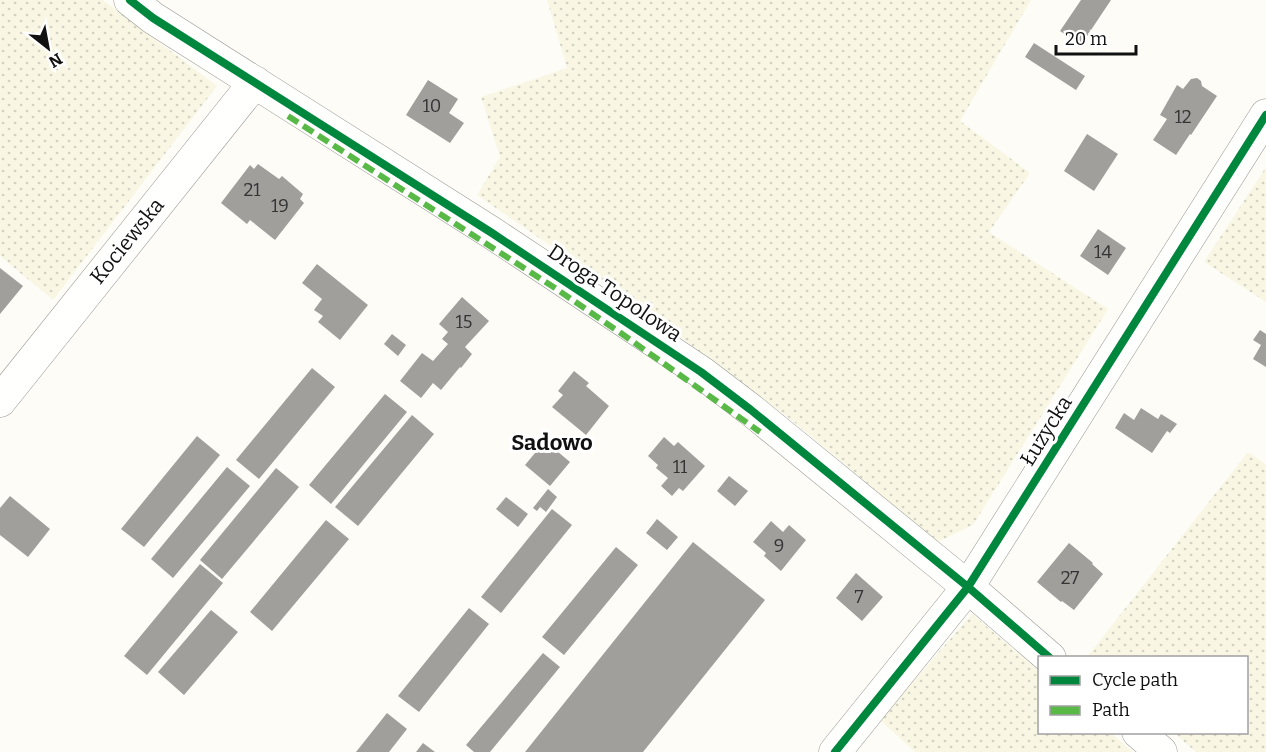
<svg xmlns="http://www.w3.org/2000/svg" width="1266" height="752" font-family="Bitter,serif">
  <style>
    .farmland { fill: url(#farmland-dots) }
    .building { fill: #a19f9c }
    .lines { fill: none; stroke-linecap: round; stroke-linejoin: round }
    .street-casing { stroke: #979795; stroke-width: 33 }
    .street { stroke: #fffffe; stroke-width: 32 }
    .quiet { stroke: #58b947; stroke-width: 6; stroke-dasharray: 12 6; stroke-linecap: butt }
    .cycleway-casing { stroke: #fff; stroke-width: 11 }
    .cycleway { stroke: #00873e; stroke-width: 8 }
    .labels { text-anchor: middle; stroke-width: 6; stroke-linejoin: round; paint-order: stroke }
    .number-label { font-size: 18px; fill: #353434 }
    .street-label { font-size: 21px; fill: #111; stroke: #fff }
    .neighbourhood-label { font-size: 22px; font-weight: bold; fill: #111; stroke: #fff }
  </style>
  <defs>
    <pattern id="farmland-dots" width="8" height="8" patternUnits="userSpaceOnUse" patternTransform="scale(1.5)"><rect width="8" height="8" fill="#f9f7e4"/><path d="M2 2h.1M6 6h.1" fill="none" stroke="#d4d3c3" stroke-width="1.8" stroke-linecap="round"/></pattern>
  </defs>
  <rect width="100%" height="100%" fill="#fdfcf7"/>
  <path class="farmland" d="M0 0H103L217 86 53 300 0 256Z
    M547 0H1031L960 121 1030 173 989 232 1108 309 973 525 937 542 794 422 649 314 477 195 500 157 481 97 567 68Z
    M1266 167V302L1204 262Z
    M1248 452 1266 464V752H1196L1174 733 1246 732V658L1087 657Z
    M972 614 1039 671 1040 732 1111 733 1133 752H915L880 720Z"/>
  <path class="building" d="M1081 0H1111L1081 45 1060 31Z
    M1034 43 1085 76 1076 90 1025 57Z
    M1197 78 1201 81 1202 86 1217 96 1191 135 1190 134 1176 155 1153 140 1167 119 1160 115 1177 85 1183 89 1191 79Z
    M428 80 458 99 449 113 464 123 450 143 406 115Z
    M1087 134 1118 154 1094 191 1064 171Z
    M258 164 279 179 282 176 303 194 300 199 304 203 275 240 250 220 247 224 221 203 250 165 254 169Z
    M1098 229 1126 248 1108 275 1080 256Z
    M317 264 368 305 340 340 318 322 323 316 314 310 322 299 302 283Z
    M0 268 23 286 0 314Z
    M462 297 489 321 465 347 472 354 461 368 460 367 441 390 433 383 421 398 400 381 422 353 433 361 448 344 442 339 448 332 439 324Z
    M1260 330 1266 334V367L1253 359 1261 345 1253 340Z
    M392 334 406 345 398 356 384 344Z
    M312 368 335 387 259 479 236 460Z
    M574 371 589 383 586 386 609 406 586 435 552 407 563 395 558 391Z
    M385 394 407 412 331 504 309 485Z
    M1141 408 1158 419 1161 414 1177 424 1170 433 1167 431 1152 453 1115 428 1124 413 1134 420Z
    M412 415 434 434 358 526 335 507Z
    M197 436 220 455 144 547 121 529Z
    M664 437 674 446 678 442 705 466 683 491 679 488 672 496 661 486 668 478 656 468 658 465 648 456Z
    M545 441 570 462 550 486 525 465Z
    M227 467 250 486 173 578 151 559Z
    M276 468 299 487 222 579 200 560Z
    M729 476 748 491 735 506 717 491Z
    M548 489 557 497 546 512 540 507 537 511 533 508Z
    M10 496 50 529 28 557 0 535V508Z
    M506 497 528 514 518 527 496 509Z
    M552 509 572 525 501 613 481 597Z
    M657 519 678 537 667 550 646 533Z
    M326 520 349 539 272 631 250 612Z
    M771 521 783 532 789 525 806 540 781 571 764 556 766 553 753 542Z
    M693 542 765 600 643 752H525Z
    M1069 543 1093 563 1092 564 1103 574 1074 610 1062 601 1061 602 1037 582Z
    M616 547 638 565 564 655 542 637Z
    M200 564 223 583 147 675 124 656Z
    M856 573 883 597 862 621 836 598Z
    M469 608 489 624 419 712 398 696Z
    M211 610 238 632 184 695 158 672Z
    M543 653 560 667 490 752H474L466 745Z
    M387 713 407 729 389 752H356Z
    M423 743 435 752H416Z"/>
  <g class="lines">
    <g class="street-casing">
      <path id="street" d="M130 0 153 18 492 233 701 372 751 410 968 587 1050 658
        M0 401 255 82
        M1138 732 1161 752
        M835 752 968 587 1266 115"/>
    </g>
    <use href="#street" class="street"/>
    <path class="quiet" d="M288 116 555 288 625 336 760 432"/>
    <g class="cycleway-casing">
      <path id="cycleway" d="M130 0 153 18 492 233 701 372 751 410 968 587 1050 658
        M835 752 968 587 1266 115"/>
    </g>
    <use href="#cycleway" class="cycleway"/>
  </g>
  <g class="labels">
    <g class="number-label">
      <text x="432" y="112">10</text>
      <text x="1183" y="123">12</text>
      <text x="252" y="196">21</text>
      <text x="280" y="212">19</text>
      <text x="1103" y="258">14</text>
      <text x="464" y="328">15</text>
      <text x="680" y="473">11</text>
      <text x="779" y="552">9</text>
      <text x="1070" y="584">27</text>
      <text x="859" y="603">7</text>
    </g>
    <g class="street-label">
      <text transform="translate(127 241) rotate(-51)" y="7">Kociewska</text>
      <text transform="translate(615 293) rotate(34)" y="7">Droga Topolowa</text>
      <text transform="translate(1046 431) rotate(-58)" y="7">Łużycka</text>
    </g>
    <g class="neighbourhood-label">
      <text x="552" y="450">Sadowo</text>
    </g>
  </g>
  <rect x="1038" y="656" width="210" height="78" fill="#ffffff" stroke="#a0a0a0" stroke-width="1.5"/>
  <rect x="1050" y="676" width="30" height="9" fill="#00873e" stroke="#a0a0a0" stroke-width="1.5"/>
  <text x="1092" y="686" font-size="18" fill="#111111">Cycle path</text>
  <rect x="1050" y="706" width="30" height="9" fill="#58b947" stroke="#a0a0a0" stroke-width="1.5"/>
  <text x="1092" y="716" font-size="18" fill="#111111">Path</text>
  <g transform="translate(48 48) rotate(149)" stroke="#ffffff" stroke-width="4.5" paint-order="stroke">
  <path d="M0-4.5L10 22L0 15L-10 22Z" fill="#111111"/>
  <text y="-9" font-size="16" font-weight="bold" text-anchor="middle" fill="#111111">N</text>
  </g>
  <path d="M1056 45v9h80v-9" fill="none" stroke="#111111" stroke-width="3"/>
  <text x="1065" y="45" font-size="18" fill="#111111" stroke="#ffffff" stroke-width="4.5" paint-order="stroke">20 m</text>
</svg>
